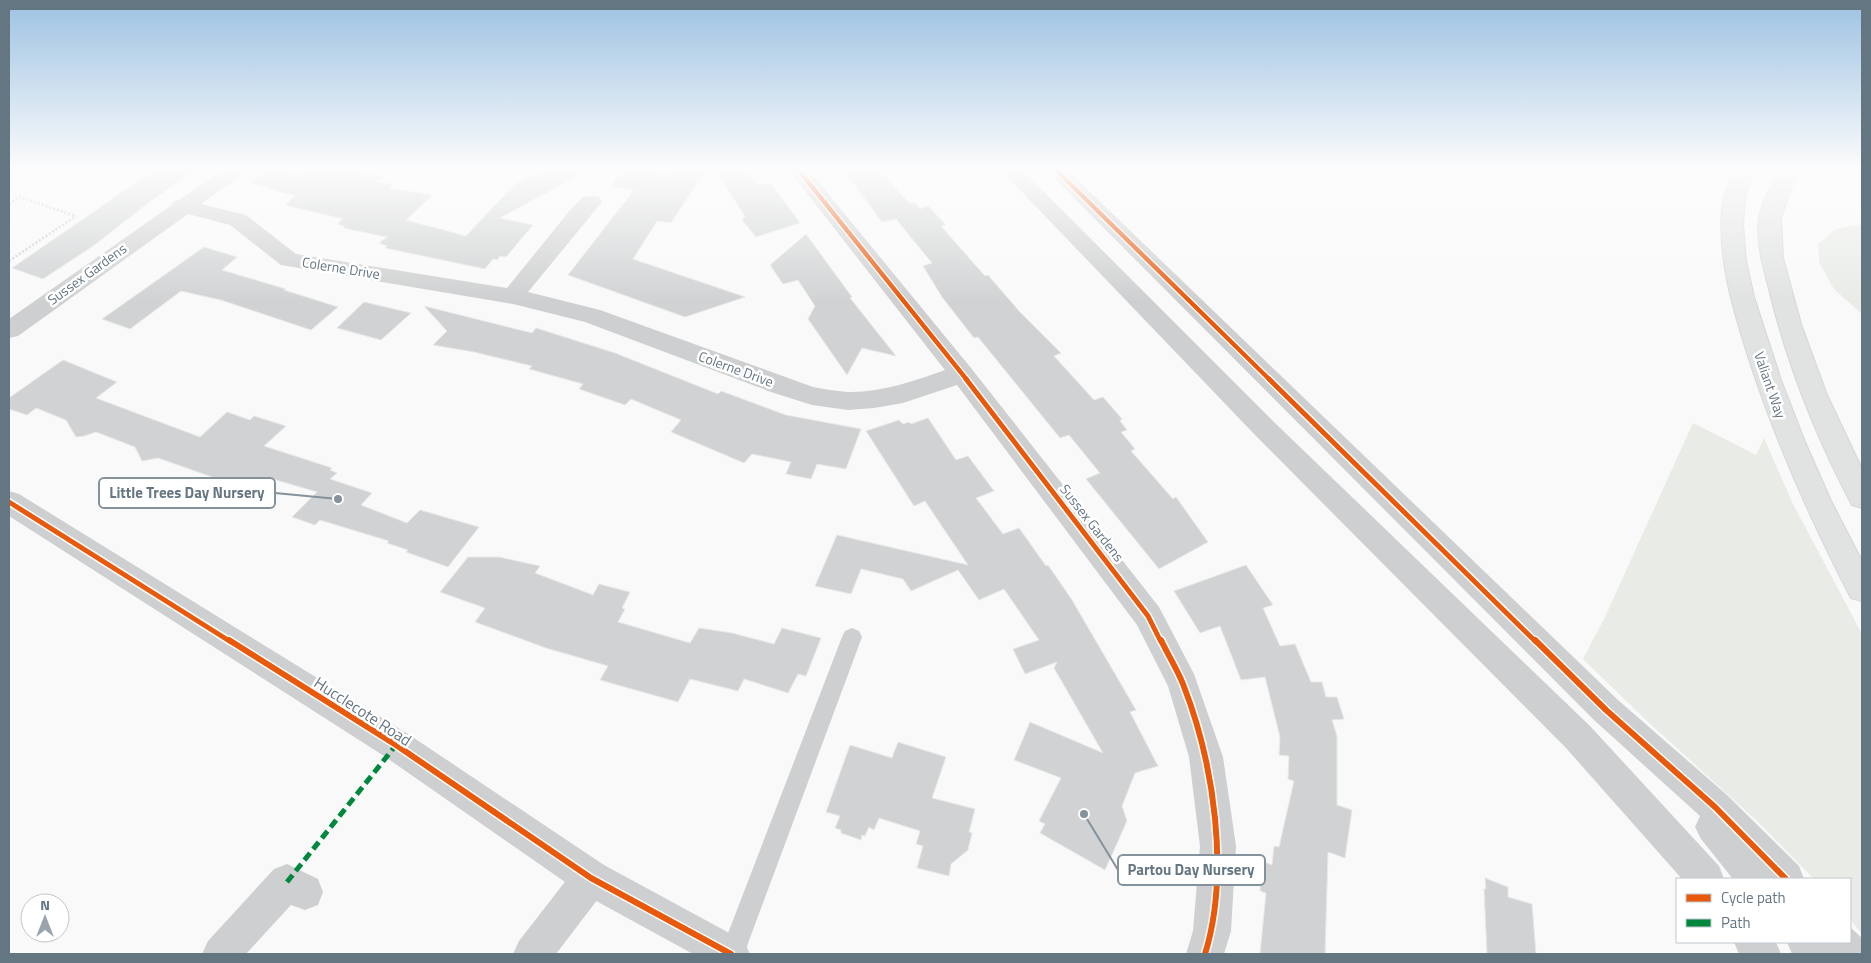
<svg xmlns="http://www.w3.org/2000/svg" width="1871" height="963" font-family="'Titillium Web',sans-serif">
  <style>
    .green { fill: #e8ebe6 }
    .building { fill: #d0d2d3; stroke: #e8e8e8 }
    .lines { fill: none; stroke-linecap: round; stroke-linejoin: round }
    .secondary-casing { stroke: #d5d6d7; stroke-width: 2 }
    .path { stroke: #cbcccd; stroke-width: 2.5; stroke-dasharray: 2 2; stroke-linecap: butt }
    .service { fill: #cecfd0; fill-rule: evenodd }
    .minor { fill: #cecfd0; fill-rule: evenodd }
    .tertiary { fill: #cecfd0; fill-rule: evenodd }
    .secondary { fill: #e1e2e2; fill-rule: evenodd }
    .quiet { stroke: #00873e; stroke-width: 5; stroke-dasharray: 9 5; stroke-linecap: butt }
    .cycleway-far2-casing { stroke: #fff; stroke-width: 7 }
    .cycleway-far1-casing { stroke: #fff; stroke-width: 8 }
    .cycleway-casing { stroke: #fff; stroke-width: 9 }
    .cycleway-far2 { stroke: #e8590c; stroke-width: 4.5 }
    .cycleway-far1 { stroke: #e8590c; stroke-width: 5 }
    .cycleway { stroke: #e8590c; stroke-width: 6 }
    .labels { text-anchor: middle; stroke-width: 5; stroke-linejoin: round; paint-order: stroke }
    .street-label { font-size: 14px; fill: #657683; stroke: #fff }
    .near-street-label { font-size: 16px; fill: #657683; stroke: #fff }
    .leader { fill: none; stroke: #84929c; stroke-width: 2 }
    .callout-dot { fill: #84929c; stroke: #fff; stroke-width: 2 }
    .callout { fill: #fff; stroke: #84929c; stroke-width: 2 }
    .callout-label { font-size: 15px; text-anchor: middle; font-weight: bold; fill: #657683 }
  </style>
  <rect width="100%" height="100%" fill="#f9f9f9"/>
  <path class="green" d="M1862 224V314L1834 289 1819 262 1818 244 1836 229Z
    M1693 423 1756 455 1764 438 1792 502 1862 634V934L1850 919V879H1814L1758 822 1647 721 1583 659 1605 617Z"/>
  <path class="building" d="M157 168H200L156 197 93 246 43 279 12 268Z
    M270 168 301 174 309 168 323 170 345 168 384 177 378 182 393 184 389 188 433 195 406 220 466 236 515 184 549 168H592L500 218 533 225 506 257 500 256 497 260 493 259 485 269 385 248 387 246 379 243 387 237 343 228 345 226 337 224 343 219 285 205 295 196 250 183Z
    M622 168 670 173 689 168H707L671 223 657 221 633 259 745 297 685 317 568 275 634 190 611 187Z
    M714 168H745L759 185 770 182 800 223 756 237 742 220 745 216Z
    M842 168H877L910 204 914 202 920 209 928 206 946 225 941 226 985 276 988 275 1019 311 1061 353 1054 356 1094 400 1103 397 1122 419 1120 421 1127 430 1121 432 1135 449 1131 451 1173 499 1176 497 1208 542 1159 569 1086 479 1100 473 1069 435 1060 438 978 337 974 338 942 297 923 266 932 263 896 219 882 222Z
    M806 234 852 297 850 298 896 356 862 348 847 375 808 319 815 306 798 280 783 284 770 265Z
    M204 247 237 257 222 270 286 289 284 290 338 307 311 330 221 300 181 291 130 329 102 319Z
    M364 302 411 313 381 340 337 328Z
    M424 306 532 333 536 328 615 353 718 394 721 391 786 415 861 429 846 469 817 464 811 479 786 474 791 462 752 454 744 463 671 432 681 420 631 399 625 405 579 389 583 384 529 369 532 366 474 352 433 345 447 331Z
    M63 360 117 382 96 398 200 437 227 412 250 420 254 416 286 426 264 446 332 468 330 470 337 473 330 479 372 493 361 505 407 523 420 510 479 527 448 567 406 552 408 550 387 543 389 541 320 520 315 525 292 517 317 492 266 477 252 491 158 458 142 461 135 447 96 432 84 436 76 437 66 420 36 408 27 415 9 409V398Z
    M928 418 956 460 968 456 994 491 976 498 1003 534 1019 528 1046 566 1048 565 1072 600 1136 710 1130 712 1158 766 1135 773 1122 806 1127 821 1105 870 1040 833 1045 824 1039 821 1061 778 1014 760 1030 722 1103 753 1054 668 1057 662 1025 674 1013 649 1039 640 1004 589 979 600 958 570 911 591 903 579 861 569 851 594 815 586 837 535 968 565 925 501 914 506 866 431 899 420 903 424 909 422 911 424Z
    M468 557H499L540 566 535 573 593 595 599 584 630 592 622 608 625 609 618 622 690 643 699 628 732 633 774 644 782 628 821 638 806 676 798 674 788 693 744 679 738 691 690 679 678 702 600 680 608 666 546 648 475 622 485 608 440 592Z
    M1246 565 1273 605 1263 608 1280 646 1295 644 1311 682H1322L1326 697H1337L1344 719 1332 720 1337 736V805L1352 810 1345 858 1328 852 1325 954H1260L1266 893 1260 891 1262 861 1272 865 1274 846 1279 847 1294 781 1288 779 1289 756 1279 755 1280 737 1265 677 1241 680 1220 626 1200 633 1174 591Z
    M898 742 946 757 932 798 975 809 969 832 972 833 968 850 951 864 949 876 917 868 923 846 916 844 920 831 879 818 874 830 869 827 865 836 862 835 861 840 841 833V830L835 828 840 816 826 812 850 745 892 758Z
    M1485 878 1508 887V897L1532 904 1536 954H1487L1484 889H1486Z"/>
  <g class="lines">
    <g class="secondary-casing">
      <path id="secondary" d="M1735 168H1755L1745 197 1743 225 1746 261 1754 297 1781 380 1805 442 1831 501 1862 561V601L1851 598C1810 519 1774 438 1747 353 1732 306 1718 258 1722 208 1723 194 1730 181 1735 168Z
        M1784 168H1804L1793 183 1781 218 1783 258 1801 324 1827 395 1862 469V508L1852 505C1816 437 1787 364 1769 289 1763 267 1756 242 1759 218 1762 202 1773 180 1784 168Z"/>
    </g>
    <path class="path" d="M9 204 20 197 75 216
      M9 261 76 216"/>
    <path class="service" d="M852 628 859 631 862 637 744 954H720L842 637 845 631Z"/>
    <path class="minor" d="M226 168H249L246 172 201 204 246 215 296 254 507 288 571 209 583 197 591 196 599 197 602 202 528 292 600 310 813 387C824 389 836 391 847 392 881 393 914 381 945 370L787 168H807L971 368 1159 607 1194 674 1223 757 1236 846 1231 931 1224 954H1186L1193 931 1200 846 1189 757 1168 686 1137 625 957 385 903 403 874 408 848 410 812 405 771 392 585 322 513 304 281 265 230 225 188 214 18 336 9 338V319L172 205 174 201 179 200Z
      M591 860 604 865 609 878 604 891 556 954H513L519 941 578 865Z
      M287 864 318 879 323 892 318 905 305 910 291 905 246 954H202L208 941 274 869Z"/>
    <path class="tertiary" d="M999 168H1020L1275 423 1590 726 1719 866 1724 879H1682L1566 748 1257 437Z
      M1044 168H1065L1618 700 1727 795 1799 866 1804 879H1733L1701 839 1695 827 1700 816 1594 720Z
      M9 491 19 494 408 734 604 865 744 941 750 954H693L578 891 384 756 9 516Z
      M1850 927 1862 938V954H1792L1787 942H1850Z
      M1734 942H1776L1781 954H1739Z"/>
    <use href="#secondary" class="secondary"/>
    <path class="quiet" d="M287 882 396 745"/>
    <g class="cycleway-far2-casing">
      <path id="cycleway-far2" d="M797 168 967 380
        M1054 168 1270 380"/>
    </g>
    <g class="cycleway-far1-casing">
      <path id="cycleway-far1" d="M966 379 1148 616 1161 642
        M1269 379 1536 642
        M9 502 231 642"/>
    </g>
    <g class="cycleway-casing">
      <path id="cycleway" d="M229 640 396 745 591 878 731 954
        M1161 640C1168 655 1177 669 1183 684 1214 763 1230 873 1205 954
        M1535 640 1606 710 1715 807 1786 879"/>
    </g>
    <use href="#cycleway-far2" class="cycleway-far2"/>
    <use href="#cycleway-far1" class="cycleway-far1"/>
    <use href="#cycleway" class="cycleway"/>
  </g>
  <linearGradient id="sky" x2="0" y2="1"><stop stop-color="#9dc2e2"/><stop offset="0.56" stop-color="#fcfcfc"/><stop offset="1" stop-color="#fcfcfc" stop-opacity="0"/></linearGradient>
  <rect width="1871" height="302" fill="url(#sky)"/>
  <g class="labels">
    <g class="street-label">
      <text transform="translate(341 268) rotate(9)" y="5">Colerne Drive</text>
      <text transform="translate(87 274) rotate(-36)" y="5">Sussex Gardens</text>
      <text transform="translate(736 369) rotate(20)" y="5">Colerne Drive</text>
      <text transform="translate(1770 385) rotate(71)" y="5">Valiant Way</text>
      <text transform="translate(1092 523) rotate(52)" y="5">Sussex Gardens</text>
    </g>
    <g class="near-street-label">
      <text transform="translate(363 711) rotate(33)" y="6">Hucclecote Road</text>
    </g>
  </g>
  <path class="leader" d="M338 499L275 493M1084 814L1118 870"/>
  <g class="callout-dot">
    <circle cx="338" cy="499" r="5"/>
    <circle cx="1084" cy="814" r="5"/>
  </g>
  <g class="callout">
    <rect x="99" y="478" width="176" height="30" rx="5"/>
    <rect x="1118" y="855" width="147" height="30" rx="5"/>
  </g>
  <g class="callout-label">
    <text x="187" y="498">Little Trees Day Nursery</text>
    <text x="1191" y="875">Partou Day Nursery</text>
  </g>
  <rect width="1871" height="963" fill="none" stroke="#657683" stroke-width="20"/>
  <rect x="1676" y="878" width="175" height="65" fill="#ffffff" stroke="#c1c8cd"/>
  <rect x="1686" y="894" width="25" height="8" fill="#e8590c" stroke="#c1c8cd"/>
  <text x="1721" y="903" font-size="15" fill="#657683">Cycle path</text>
  <rect x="1686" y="919" width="25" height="8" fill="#00873e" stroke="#c1c8cd"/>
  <text x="1721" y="928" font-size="15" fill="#657683">Path</text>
  <g transform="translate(45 918)"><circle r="24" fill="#ffffff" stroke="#c1c8cd"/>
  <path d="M0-4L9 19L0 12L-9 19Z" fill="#99a4ac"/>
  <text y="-8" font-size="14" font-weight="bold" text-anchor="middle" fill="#657683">N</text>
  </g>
</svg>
